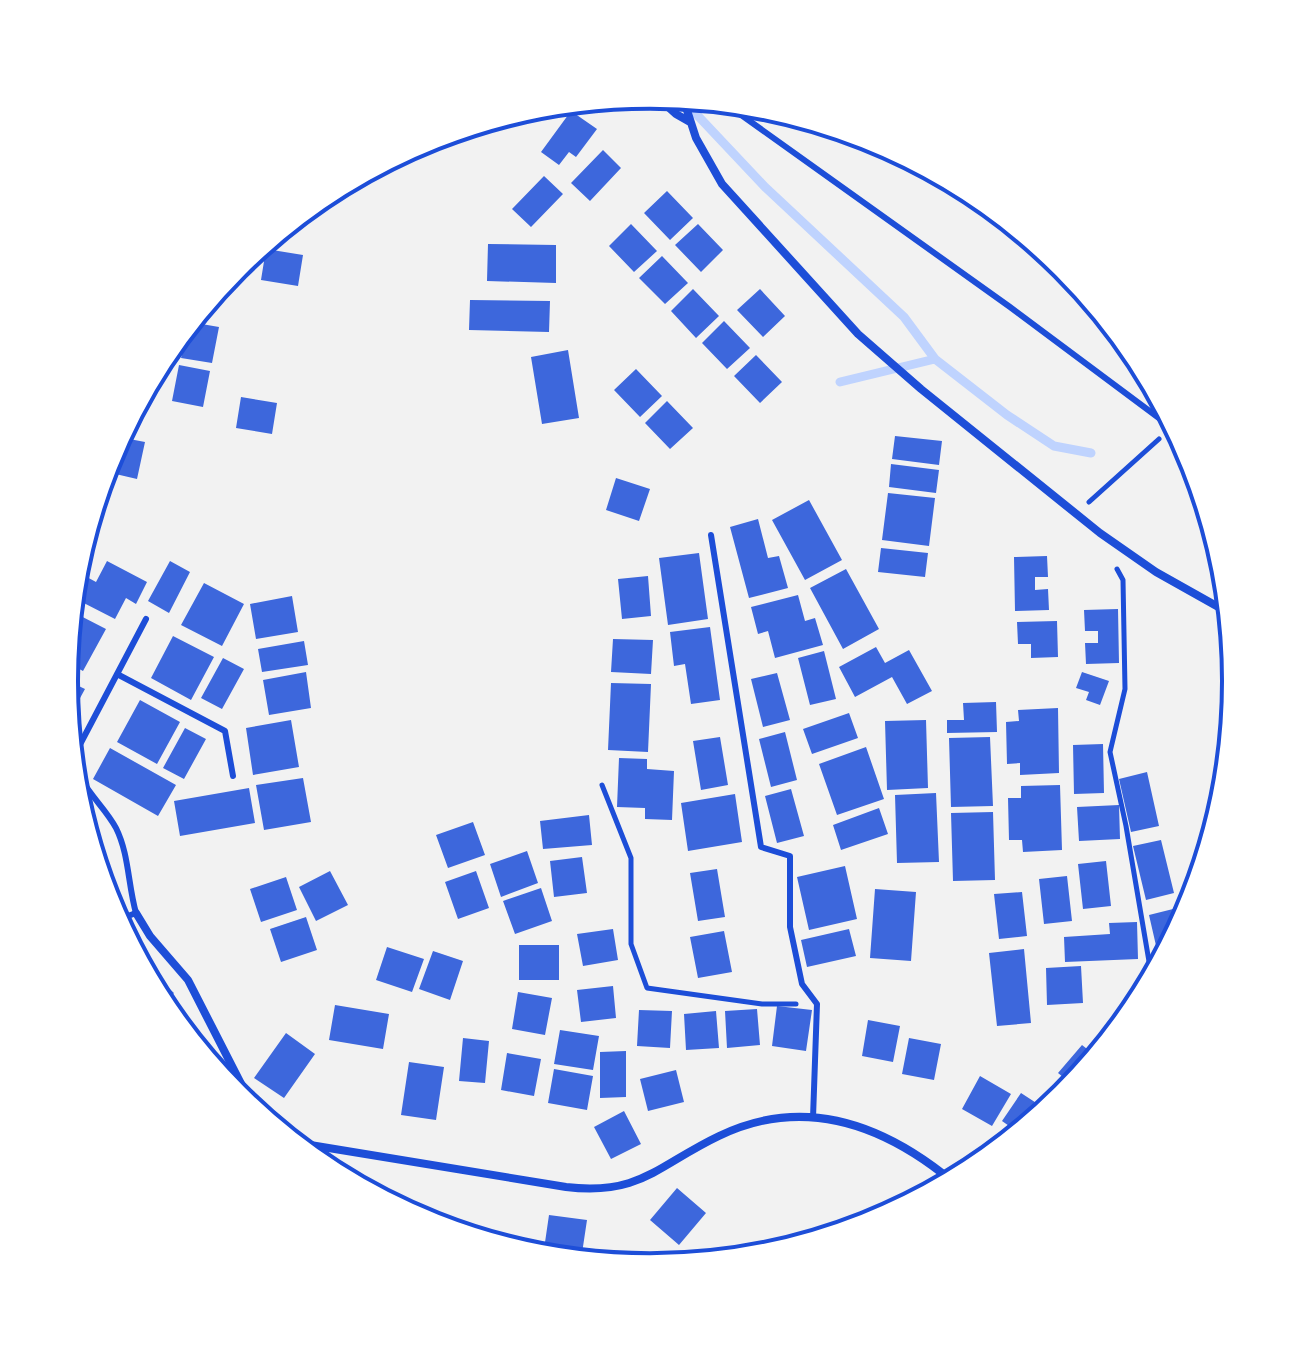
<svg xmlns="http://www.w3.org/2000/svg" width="1300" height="1362" font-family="Figtree,sans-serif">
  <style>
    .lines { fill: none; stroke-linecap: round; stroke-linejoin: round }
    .stream { stroke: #bfd3fe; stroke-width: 9 }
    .building { fill: #3d67dc }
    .path { stroke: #1d4ed8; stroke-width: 5 }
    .service { stroke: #1d4ed8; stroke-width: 6 }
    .minor { stroke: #1d4ed8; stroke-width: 8 }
    .rim { fill: none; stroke: #1d4ed8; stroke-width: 4 }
  </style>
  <rect width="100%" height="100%" fill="#f2f2f2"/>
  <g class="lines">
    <path class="stream" d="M683 100 765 187 904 317 935 359
      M840 382 935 359 1007 415 1054 446 1091 453"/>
  </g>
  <path class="building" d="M571 111 597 129 576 157 569 152 559 165 541 152Z
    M603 150 621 168 590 201 571 183Z
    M544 176 563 194 531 227 512 209Z
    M667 191 693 218 670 240 644 213Z
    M631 224 657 251 634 272 609 246Z
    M698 224 723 250 701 272 675 245Z
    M488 244 556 245V283L487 281Z
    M266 249 303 255 298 286 261 280Z
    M662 256 688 283 665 304 639 278Z
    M693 289 719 316 696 338 671 311Z
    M760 289 785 316 763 337 737 310Z
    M470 300 550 301 549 332 469 330Z
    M724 321 750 348 727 369 702 343Z
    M190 322 219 327 212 363 181 358Z
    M568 350 579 418 542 424 531 357Z
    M756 355 782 382 760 403 734 376Z
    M179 365 210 371 203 407 172 401Z
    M636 369 662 396 640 417 614 390Z
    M241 397 277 403 272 434 236 428Z
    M667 401 693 428 670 449 645 423Z
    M895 436 942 441 939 465 892 459Z
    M119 437 145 442 137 479 107 472 111 453Z
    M891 464 939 470 936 493 889 487Z
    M616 478 650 489 639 521 606 510Z
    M888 493 935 498 929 546 882 540Z
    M809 500 842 560 805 580 772 520Z
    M758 519 768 558 779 556 788 588 749 598 730 527Z
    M881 548 928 553 925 577 878 572Z
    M699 553 708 619 668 625 659 558Z
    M1047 556 1048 577H1035V590L1048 589 1049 610 1015 611 1014 557Z
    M107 561 147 582 136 604 126 598 115 619 74 598 85 576 96 582Z
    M170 561 190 572 169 613 148 601Z
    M846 569 879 629 843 649 810 588Z
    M648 576 651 616 622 619 618 579Z
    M204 583 244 604 222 646 181 625Z
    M798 595 805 621 815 618 823 645 775 658 768 631 758 634 751 607Z
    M292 596 298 632 256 639 250 604Z
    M1118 609 1119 663 1086 664 1085 643H1098V631H1085L1084 610Z
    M71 611 106 629 83 671 66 662Z
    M1057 621 1058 657 1031 658V644H1018L1017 622Z
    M710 627 720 700 691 704 685 664 674 666 670 632Z
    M173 636 214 657 191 700 151 678Z
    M613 639 653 640 651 674 611 672Z
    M304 641 308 665 262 672 258 649Z
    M876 647 885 663 909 650 932 691 907 704 892 677 855 697 839 667Z
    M824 651 836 699 810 705 798 658Z
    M223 658 244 669 222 709 201 698Z
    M306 672 311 708 269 715 263 680Z
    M1082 672 1109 681 1100 705 1086 700 1089 692 1076 688Z
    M777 673 790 720 763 727 751 679Z
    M64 679 85 689 68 720 64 681Z
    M611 683 651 684 648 752 608 750Z
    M140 700 180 722 157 764 117 742Z
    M996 702 997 732 947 733V720H964L963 703Z
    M1058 708 1059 773 1020 775V763L1007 764 1006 722 1019 721 1018 710Z
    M849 713 858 738 812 754 803 729Z
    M291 720 299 767 253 775 246 728Z
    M926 720 928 788 887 790 885 721Z
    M185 728 206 739 184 779 163 768Z
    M785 732 797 780 771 787 759 739Z
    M720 737 728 785 701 790 693 741Z
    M990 737 993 806 951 807 949 738Z
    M1103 744 1104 793 1074 794 1073 745Z
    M866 747 884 799 837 815 819 764Z
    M110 748 176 785 158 816 93 779Z
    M619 758 647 759V769L674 771 672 820 645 819V808L617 807Z
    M1147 772 1159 826 1131 832 1119 779Z
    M303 778 311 822 264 830 256 785Z
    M1060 785 1062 850 1023 852 1022 840H1009L1008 798H1021V786Z
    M249 788 255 823 180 836 174 801Z
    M791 789 804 836 777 843 765 796Z
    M936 793 939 862 897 863 895 795Z
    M735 794 742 842 688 851 681 803Z
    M1119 805 1120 839 1079 841 1077 807Z
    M879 808 888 834 841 850 833 825Z
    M993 812 995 880 953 881 951 813Z
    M589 815 592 845 543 849 540 821Z
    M473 822 485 855 448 868 436 835Z
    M1161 840 1174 893 1146 900 1133 846Z
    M527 851 538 883 501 897 490 864Z
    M582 857 587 893 554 897 550 861Z
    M1106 861 1111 906 1083 909 1078 864Z
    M845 866 857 919 809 930 797 877Z
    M717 869 725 917 698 921 690 873Z
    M330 871 348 905 316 921 299 887Z
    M476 871 489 908 458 919 445 882Z
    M1067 876 1072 921 1044 924 1039 879Z
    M286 877 297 910 261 922 250 889Z
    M541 888 552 921 515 934 503 901Z
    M875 889 916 892 911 961 870 958Z
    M1022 892 1027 936 999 939 994 894Z
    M1177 908 1181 925 1160 963 1149 915Z
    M306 917 317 950 281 962 270 929Z
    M1137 922 1138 959 1065 962 1064 937 1110 934 1109 923Z
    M613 929 618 960 583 966 577 934Z
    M849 929 856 956 807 967 801 940Z
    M724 931 732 972 698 978 690 937Z
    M519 945H559V980H519Z
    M387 947 424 959 412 992 376 980Z
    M1024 949 1031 1023 997 1026 989 953Z
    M433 951 463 961 450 1000 419 989Z
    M138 960 174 993 162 1006Z
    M1081 966 1083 1003 1047 1005 1046 968Z
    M613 986 616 1018 581 1022 577 990Z
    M518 992 552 998 545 1035 512 1029Z
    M335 1005 389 1014 383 1049 329 1040Z
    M777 1006 812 1010 806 1051 772 1046Z
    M757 1009 760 1045 727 1048 725 1011Z
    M639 1010 672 1011 670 1048 637 1046Z
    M716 1011 719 1048 686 1050 684 1014Z
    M868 1020 900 1026 893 1062 862 1056Z
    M560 1030 599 1036 593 1070 554 1064Z
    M286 1033 315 1054 284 1098 254 1078Z
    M463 1038 489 1041 485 1083 459 1081Z
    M909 1038 941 1044 934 1080 902 1074Z
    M1082 1045 1096 1056 1073 1085 1058 1073Z
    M626 1051V1097L600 1098V1052Z
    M507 1053 541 1059 534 1096 501 1090Z
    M409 1062 444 1067 436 1120 401 1115Z
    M554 1069 593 1076 587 1110 548 1103Z
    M676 1070 684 1102 648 1111 640 1079Z
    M980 1076 1011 1094 992 1126 962 1109Z
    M1021 1093 1047 1110 1019 1133 1002 1121Z
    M624 1111 641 1144 611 1159 594 1127Z
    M677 1188 706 1213 679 1245 650 1220Z
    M549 1215 587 1220 581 1260 543 1256Z"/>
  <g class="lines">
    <path class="path" d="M1089 502 1159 439
      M1117 569 1123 580 1125 689 1110 752 1126 826 1152 979
      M602 785 631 858V944L647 988 762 1004H796"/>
    <path class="service" d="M723 102 1010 307 1179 433
      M711 535 761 847 790 856V927L802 984 817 1004 813 1118
      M117 674 225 731 233 776
      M117 920 136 913C128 885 129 854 116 828 103 803 74 783 75 754L146 619"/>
    <path class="minor" d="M656 96 676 114 690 122
      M683 98 696 138 722 184 858 334 921 389 1100 533 1156 572 1229 613
      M136 913 150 936 188 980 255 1111
      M292 1142 566 1187C640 1196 658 1165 719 1136 804 1095 884 1125 952 1181"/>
  </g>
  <path d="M0 0H1300V1362H0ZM78 681a572 572 0 1 1 1144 0a572 572 0 1 1-1144 0Z" fill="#fff" fill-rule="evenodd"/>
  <path class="rim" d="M78 681a572 572 0 1 1 1144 0a572 572 0 1 1-1144 0Z"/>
</svg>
